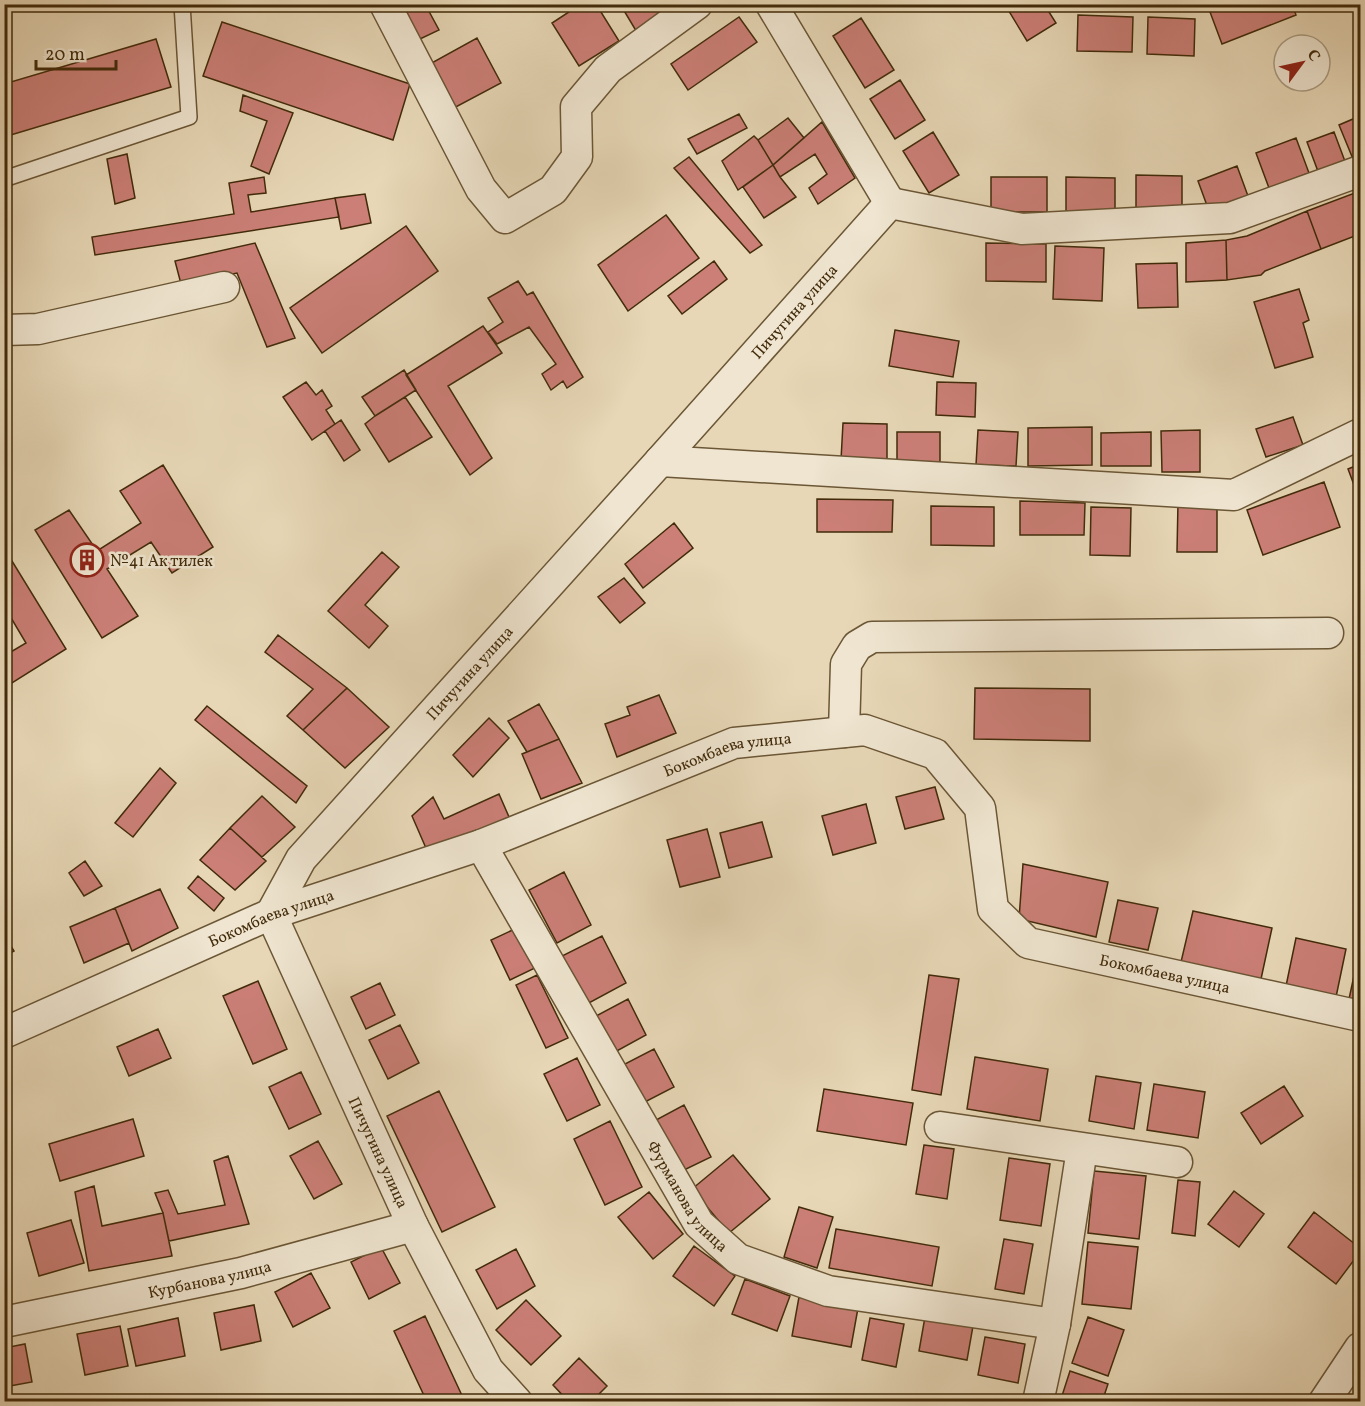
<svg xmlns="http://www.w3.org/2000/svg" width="1365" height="1406" font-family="Vollkorn,serif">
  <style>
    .building { fill: #cb7f77; stroke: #422b0a; stroke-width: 1.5 }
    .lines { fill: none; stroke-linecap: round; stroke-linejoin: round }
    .lane-casing { stroke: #6b5635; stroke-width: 18 }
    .street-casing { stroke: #6b5635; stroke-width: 33 }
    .lane { stroke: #efe5d0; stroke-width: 15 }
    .street { stroke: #efe5d0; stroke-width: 30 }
    .labels { text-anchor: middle; stroke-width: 5; stroke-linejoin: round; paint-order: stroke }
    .street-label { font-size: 16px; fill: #422b0a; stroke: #efe5d0 }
    .poi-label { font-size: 16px; fill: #422b0a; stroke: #efe5d0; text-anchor: start }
  </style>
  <rect width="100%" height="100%" fill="#e7d7b6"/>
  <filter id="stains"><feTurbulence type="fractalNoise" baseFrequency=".00333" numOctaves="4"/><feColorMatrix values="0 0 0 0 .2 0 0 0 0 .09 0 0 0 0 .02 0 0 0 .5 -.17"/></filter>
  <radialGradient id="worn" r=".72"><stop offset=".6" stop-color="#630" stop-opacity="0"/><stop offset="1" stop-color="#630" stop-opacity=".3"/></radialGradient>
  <path class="building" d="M401 4H425L439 30 420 39Z
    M581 4H596L619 41 579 66 552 23Z
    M620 4H673L638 34Z
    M1012 4H1044L1056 23 1027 41 1007 8Z
    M1230 4H1292L1296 15 1222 44 1210 12Z
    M1078 15 1133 17 1132 52 1077 51Z
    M739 17 757 42 688 90 671 64Z
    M1148 17 1195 19 1194 56 1147 54Z
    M861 18 894 70 865 88 833 36Z
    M222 22 410 84 393 140 203 76Z
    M477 38 501 83 452 109 428 65Z
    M156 39 171 87 4 137V84Z
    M900 80 925 120 895 139 870 99Z
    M243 95 293 113 269 174 251 166 267 121 240 111Z
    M739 114 747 128 697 154 688 139Z
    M1360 116V156L1353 159 1339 125Z
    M788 118 804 138 773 165 758 140Z
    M822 122 855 178 818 204 809 188 827 174 815 154 780 177 773 165Z
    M933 132 959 175 929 193 903 151Z
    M1334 132 1346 164 1319 174 1307 142Z
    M754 136 758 140 773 165 738 190 722 161Z
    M1296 138 1309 173 1269 188 1256 153Z
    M127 154 135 198 115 204 107 159Z
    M689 157 762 245 750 253 674 168Z
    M773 165 780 177 796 197 764 218 743 187Z
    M1237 166 1248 196 1209 211 1198 181Z
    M1136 175 1182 176V211L1136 210Z
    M264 177 266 193 248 195 251 212 335 198 339 217 95 255 92 237 234 214 229 183Z
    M991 177H1047V212H991Z
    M1066 177 1115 178V216H1066Z
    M1360 191V234L1321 249 1307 211Z
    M365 194 371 223 341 229 335 198Z
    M1307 211 1321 249 1265 271 1261 275 1227 280 1226 240 1247 236Z
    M666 215 699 258 628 311 598 265Z
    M406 226 438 271 322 353 290 308Z
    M1226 240 1227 280 1186 282V243Z
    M255 243 295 338 267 347 237 273 181 284 175 261Z
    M986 243 1046 244V282L986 281Z
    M1055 246 1104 248 1102 301 1053 299Z
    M714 261 727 279 682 314 668 296Z
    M1177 263 1178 307 1138 308 1136 264Z
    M518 281 527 295 533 292 583 377 567 388 563 381 551 390 542 374 556 364 529 327 497 344 488 332 503 322 488 298Z
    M1299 289 1309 320 1303 323 1313 357 1275 368 1254 302Z
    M483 326 502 353 448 386 492 458 470 475 406 375Z
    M895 330 959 341 953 377 889 366Z
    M404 370 416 390 375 416 362 397Z
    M306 382 316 395 322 390 332 406 326 410 335 424 312 440 283 397Z
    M937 382 976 383 975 417 936 415Z
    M405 397 432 437 389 462 365 424 375 416Z
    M1293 417 1303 445 1266 457 1256 429Z
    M341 420 360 450 344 461 325 431Z
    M843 423 887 424V461L841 460Z
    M1092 427V465L1028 466V428Z
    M978 430 1018 432 1016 466 976 465Z
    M1200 430V472H1162L1161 431Z
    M897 432H940V465H897Z
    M1151 432V466H1101V433Z
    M1360 464V501L1348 469Z
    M163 465 213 547 172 573 151 542 107 569 138 616 102 638 35 530 69 510 97 551 141 523 120 491Z
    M1324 482 1340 527 1263 555 1247 510Z
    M817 499 893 500 892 532H817Z
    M1020 501 1085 503 1084 535H1020Z
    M1178 502 1217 503V552H1177Z
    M931 506 994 507V546L931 545Z
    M1091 507 1131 508 1130 556 1090 555Z
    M674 523 693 548 643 588 625 564Z
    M4 548 66 649 4 688V656L26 643 4 606Z
    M382 552 399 567 365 605 388 626 369 648 328 611Z
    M624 578 645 603 620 623 598 597Z
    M278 635 347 688 303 730 287 716 313 689 265 652Z
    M347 688 389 727 345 768 303 730Z
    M975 688 1090 689V741L974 739Z
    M659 695 676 733 617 757 605 724 630 715 627 707Z
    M539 704 559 739 527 752 508 721Z
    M207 706 307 786 296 803 195 720Z
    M489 718 509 738 473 777 453 755Z
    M559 739 582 783 541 799 522 754Z
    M160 768 176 783 133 837 115 823Z
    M935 787 944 819 905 829 896 797Z
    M499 794 509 817 429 855 412 816 433 797 444 819Z
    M262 796 295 827 262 857 230 828Z
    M866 804 876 843 833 855 822 816Z
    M762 822 772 857 729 868 720 833Z
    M230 828 266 861 235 890 200 860Z
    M707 829 720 877 680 887 667 840Z
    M85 861 102 886 84 896 69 873Z
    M1023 864 1108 882 1096 937 1019 919Z
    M564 872 591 925 557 943 529 890Z
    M198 876 224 898 214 911 188 888Z
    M160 889 178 928 132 951 115 908Z
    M1118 900 1158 908 1148 950 1109 942Z
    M115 908 129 943 84 963 70 927Z
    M1193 911 1272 928 1261 979 1181 962Z
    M517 928 535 968 510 980 491 940Z
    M4 935 14 951 4 957Z
    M602 936 626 983 587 1004 562 956Z
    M1296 938 1346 949 1336 997 1286 986Z
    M1358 957H1360V1002L1349 999Z
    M537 975 568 1038 546 1048 516 985Z
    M929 975 959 979 941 1095 912 1090Z
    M258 981 287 1049 253 1064 223 996Z
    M380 983 395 1015 366 1029 351 997Z
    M628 999 646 1035 615 1052 596 1016Z
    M400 1025 419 1063 388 1079 369 1040Z
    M158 1029 171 1058 129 1076 117 1047Z
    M654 1049 674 1087 641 1104 621 1066Z
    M975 1057 1048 1069 1040 1121 967 1109Z
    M577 1058 600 1105 567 1121 544 1074Z
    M301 1072 321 1114 289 1129 269 1087Z
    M1096 1076 1141 1083 1134 1129 1089 1121Z
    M1154 1084 1205 1092 1198 1138 1147 1130Z
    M1284 1086 1303 1116 1261 1144 1241 1113Z
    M824 1089 913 1103 906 1145 817 1131Z
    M439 1091 495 1207 442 1232 387 1116Z
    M684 1105 711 1157 682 1171 656 1120Z
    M133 1119 144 1156 60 1181 49 1144Z
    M610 1121 642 1187 605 1205 574 1139Z
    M318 1141 342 1184 314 1199 290 1156Z
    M924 1145 954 1149 947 1199 916 1194Z
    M733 1155 770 1199 729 1233 692 1189Z
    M228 1156 249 1224 169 1241 163 1213 155 1193 168 1190 178 1214 225 1205 214 1161Z
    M1009 1158 1050 1164 1041 1226 1000 1220Z
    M1094 1171 1146 1176 1139 1239 1088 1233Z
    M1178 1180 1200 1182 1195 1236 1172 1233Z
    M94 1186 102 1226 163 1213 172 1256 89 1271 75 1192Z
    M1234 1191 1264 1214 1239 1247 1208 1224Z
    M649 1192 683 1234 653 1259 618 1217Z
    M799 1207 833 1217 817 1268 784 1257Z
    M1314 1212 1360 1248V1252L1336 1284 1288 1247Z
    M71 1220 84 1263 39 1276 27 1233Z
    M836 1229 939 1247 932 1286 829 1268Z
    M1004 1239 1033 1244 1024 1294 995 1289Z
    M1088 1242 1138 1247 1131 1309 1082 1304Z
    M694 1246 735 1276 714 1306 673 1276Z
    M381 1247 400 1283 369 1299 351 1262Z
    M516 1249 535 1286 497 1309 476 1270Z
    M311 1273 330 1308 293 1327 275 1292Z
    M745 1279 790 1296 777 1331 732 1314Z
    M799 1297 858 1308 851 1347 792 1336Z
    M526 1300 561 1336 531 1365 496 1330Z
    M254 1305 261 1341 221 1350 214 1313Z
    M425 1316 465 1402H427L394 1331Z
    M925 1317 973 1326 967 1360 919 1351Z
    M1088 1317 1124 1330 1108 1376 1072 1363Z
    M178 1318 185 1356 136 1366 128 1329Z
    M870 1318 904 1324 896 1367 862 1360Z
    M120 1326 128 1366 85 1375 77 1334Z
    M985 1337 1025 1344 1018 1383 978 1375Z
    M25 1344 32 1382 4 1387V1348Z
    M579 1358 607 1386 591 1402H569L553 1385Z
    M1070 1371 1108 1384 1102 1402H1060Z"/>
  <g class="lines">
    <g class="lane-casing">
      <path id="lane" d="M4 179 189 117 182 4"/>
    </g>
    <g class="street-casing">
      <g id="street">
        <path d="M385 4 481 189 505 218 553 190 577 157 576 107 608 69 697 4"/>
        <path d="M771 4 890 203"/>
        <path d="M890 203 1022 229 1230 218 1360 171"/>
        <path d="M4 330 38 329 224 287"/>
        <path d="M660 461 1234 495 1360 434"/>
        <path d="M844 732 846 664 857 646 872 637 1328 633"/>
        <path id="s1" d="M481 845 699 1224 738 1259 828 1291 1055 1324"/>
        <path id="s2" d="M4 1033 271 914 481 845 734 743 865 730 935 754 980 808 993 909 1028 943 1360 1016"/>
        <path d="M940 1127 1177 1162"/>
        <path id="s3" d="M4 1322 241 1273 413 1226"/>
        <path id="s4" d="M517 1402 488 1370 413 1226 271 914 301 859 660 461 890 203"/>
        <path d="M1038 1402 1055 1324 1082 1149"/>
        <path d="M1324 1402 1360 1348"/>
      </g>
    </g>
    <use href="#lane" class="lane"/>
    <use href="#street" class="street"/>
  </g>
  <defs>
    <g id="building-ring" transform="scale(1.725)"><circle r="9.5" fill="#efe5d0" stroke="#8f2418" stroke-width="1.5"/><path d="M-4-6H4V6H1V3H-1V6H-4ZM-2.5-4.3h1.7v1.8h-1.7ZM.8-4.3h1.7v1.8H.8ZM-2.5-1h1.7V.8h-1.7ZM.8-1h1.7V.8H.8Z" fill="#8f2418"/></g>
  </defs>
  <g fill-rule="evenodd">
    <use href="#building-ring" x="87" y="560"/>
  </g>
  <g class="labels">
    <g class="street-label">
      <text dy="6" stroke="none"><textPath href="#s4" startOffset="1348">Пичугина улица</textPath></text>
      <text dy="6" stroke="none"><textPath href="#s4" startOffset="862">Пичугина улица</textPath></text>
      <text dy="6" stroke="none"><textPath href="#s2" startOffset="777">Бокомбаева улица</textPath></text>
      <text dy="6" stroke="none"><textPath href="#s2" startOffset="291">Бокомбаева улица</textPath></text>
      <text dy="6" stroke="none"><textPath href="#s2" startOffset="1353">Бокомбаева улица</textPath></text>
      <text transform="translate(379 1152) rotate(65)" y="6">Пичугина улица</text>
      <text dy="6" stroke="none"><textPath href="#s1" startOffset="408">Фурманова улица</textPath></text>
      <text dy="6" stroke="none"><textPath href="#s3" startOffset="210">Курбанова улица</textPath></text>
    </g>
    <g class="poi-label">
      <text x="110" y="566">№41 Ак тилек</text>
    </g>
  </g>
  <rect width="1365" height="1406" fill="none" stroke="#e7d7b6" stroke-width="24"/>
  <rect x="6" y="6" width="1353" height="1394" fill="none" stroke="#422b0a" stroke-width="3"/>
  <rect x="12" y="12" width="1341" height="1382" fill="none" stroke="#422b0a" stroke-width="1.5"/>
  <g transform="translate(1302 63) rotate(57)"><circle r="28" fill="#efe5d0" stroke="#aa9b81" stroke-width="1.5"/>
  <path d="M0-4.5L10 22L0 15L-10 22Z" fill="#8f2418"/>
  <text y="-9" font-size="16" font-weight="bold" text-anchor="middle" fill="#422b0a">С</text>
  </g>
  <path d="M36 60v9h80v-9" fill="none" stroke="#422b0a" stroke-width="3"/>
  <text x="45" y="60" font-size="18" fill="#422b0a" stroke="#efe5d0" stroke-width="4.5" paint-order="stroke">20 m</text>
  <rect width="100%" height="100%" filter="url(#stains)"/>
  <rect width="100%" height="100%" fill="url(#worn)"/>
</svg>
